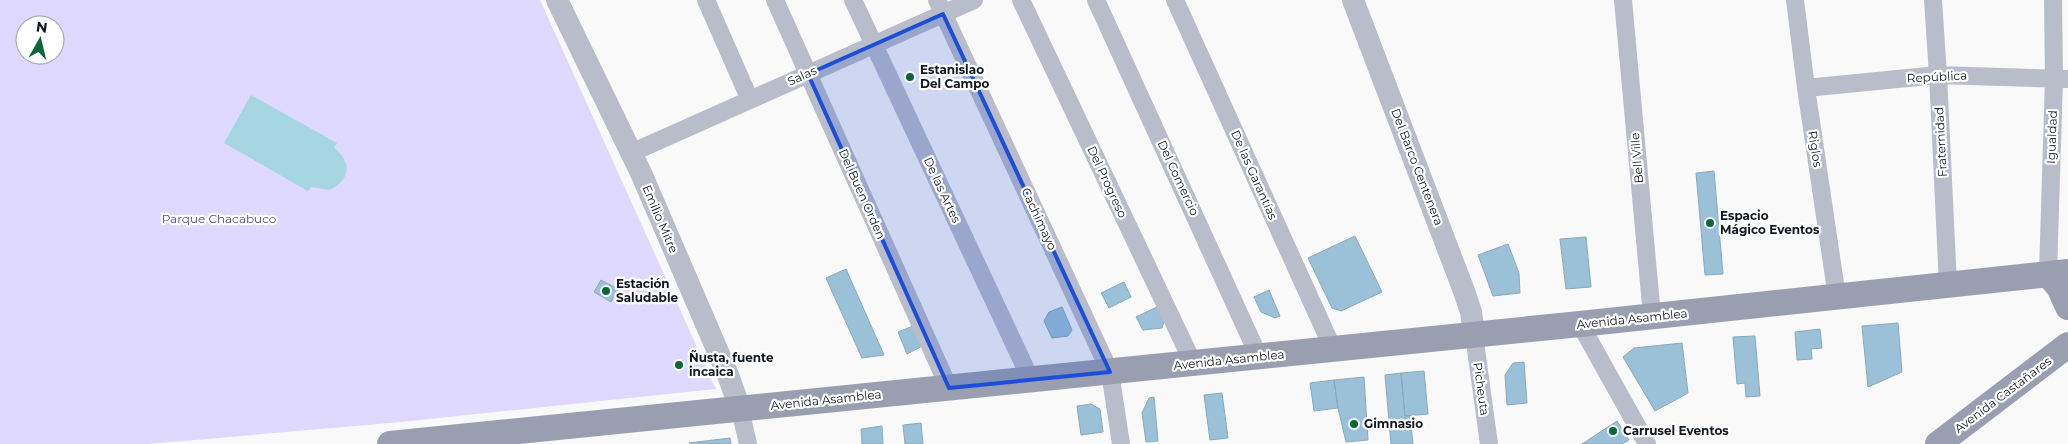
<svg xmlns="http://www.w3.org/2000/svg" width="2068" height="444" font-family="Montserrat,sans-serif">
  <style>
    .green { fill: #e0d9ff; fill-rule: evenodd }
    .water { fill: #a5d6e2 }
    .building { fill: #9ac1d8; stroke: #8ba9ba }
    .lines { fill: none; stroke-linecap: round; stroke-linejoin: round }
    .minor { stroke: #b9bcc9; stroke-width: 18 }
    .tertiary { stroke: #b9bcc9; stroke-width: 22 }
    .secondary { stroke: #999eb1; stroke-width: 26 }
    .marked { fill: #1d4ed8; fill-opacity: 0.2; stroke: #1d4ed8; stroke-width: 4; stroke-linejoin: round }
    .poi-dot { fill: #0b673a; stroke: #fff; stroke-width: 2 }
    .labels { text-anchor: middle; stroke-width: 4.5; stroke-linejoin: round; paint-order: stroke }
    .poi-label { font-size: 12px; font-weight: bold; fill: #101720; stroke: #fff; text-anchor: start }
    .street-label { font-size: 12px; fill: #101720; stroke: #fff }
    .park-label { font-size: 12px; fill: #564a7d; stroke: #fff }
  </style>
  <rect width="100%" height="100%" fill="#f9f9f9"/>
  <path class="green" d="M0 0H540L716 389 401 422 149 444H0ZM25 25H55V55H25Z"/>
  <path class="water" d="M251 95 337 143 334 148C353 162 350 181 329 190L311 187 308 191 224 143Z"/>
  <path class="building" d="M1714 171 1723 274 1705 275 1696 173Z
    M1355 236 1382 292 1341 311 1332 308 1308 258Z
    M1586 237 1591 287 1566 289 1560 239Z
    M1508 244 1519 273 1520 293 1493 296 1478 255Z
    M846 269 884 355 862 358 826 278Z
    M601 280 618 289 611 302 594 292Z
    M1124 282 1131 297 1109 308 1101 293Z
    M1269 290 1280 316 1275 318 1261 312 1254 297Z
    M1159 306 1165 319 1162 328 1143 330 1136 317Z
    M1062 307 1072 330 1068 336 1052 338 1044 321 1049 312Z
    M1898 323 1902 372 1868 387 1862 326Z
    M918 324 924 345 907 354 898 332Z
    M1820 329 1822 348 1811 349 1812 359 1797 360 1795 332Z
    M1755 336 1760 396 1746 397 1745 383 1737 384 1733 337Z
    M1682 343 1688 393 1655 411 1623 357 1634 348Z
    M1524 362 1527 403 1507 405 1505 375 1513 363Z
    M1424 371 1428 414 1405 416 1401 373Z
    M1401 373 1405 416H1410L1413 444H1391L1385 375Z
    M1364 377 1368 440 1346 442 1338 408 1334 380Z
    M1334 380 1338 408 1314 411 1310 383Z
    M1222 393 1228 438 1210 440 1204 395Z
    M1154 397 1158 441 1146 442 1142 413 1149 398Z
    M1091 404 1100 409 1103 432 1081 435 1077 406Z
    M1617 421 1629 440 1622 444H1582Z
    M921 423 923 444H905L903 425Z
    M882 426 883 444H862L861 429Z
    M730 438 731 444 689 443Z"/>
  <g class="lines">
    <path class="minor" d="M706 0 750 100
      M775 0 949 388
      M853 0 1031 380
      M937 0 1110 372 1121 444
      M1021 0 1193 363
      M1096 0 1259 357
      M1175 0 1333 349
      M1623 0 1652 316
      M1795 0 1806 88 1837 297
      M1933 0 1938 75 1948 285
      M1806 88 1938 75 2068 79
      M631 153 974 0
      M2048 274 2054 78 2053 0
      M1580 324 1647 444
      M1474 335 1489 444
      M740 409 748 444"/>
    <path class="tertiary" d="M557 0 641 173 728 375 740 409
      M1353 0 1464 291 1471 312 1474 335"/>
    <path class="secondary" d="M2048 274 2059 287 2068 307
      M390 444 1580 324 2068 272
      M1938 444 2068 345"/>
  </g>
  <path class="marked" d="M943 14 1110 372 949 388 808 74Z"/>
  <g class="poi-dot">
    <circle cx="910" cy="77" r="5"/>
    <circle cx="1710" cy="223" r="5"/>
    <circle cx="606" cy="291" r="5"/>
    <circle cx="679" cy="365" r="5"/>
    <circle cx="1354" cy="424" r="5"/>
    <circle cx="1613" cy="431" r="5"/>
  </g>
  <g class="labels">
    <g class="poi-label">
      <text x="920" y="74">Estanislao<tspan x="920" dy="14">Del Campo</tspan></text>
      <text x="1720" y="220">Espacio<tspan x="1720" dy="14">Mágico Eventos</tspan></text>
      <text x="616" y="288">Estación<tspan x="616" dy="14">Saludable</tspan></text>
      <text x="689" y="362">Ñusta, fuente<tspan x="689" dy="14">incaica</tspan></text>
      <text x="1364" y="428">Gimnasio</text>
      <text x="1623" y="435">Carrusel Eventos</text>
    </g>
    <g class="street-label">
      <text transform="translate(802 76) rotate(-24)" y="4">Salas</text>
      <text transform="translate(1937 77) rotate(-3)" y="4">República</text>
      <text transform="translate(2052 137) rotate(-88)" y="4">Igualdad</text>
      <text transform="translate(1941 142) rotate(-93)" y="4">Fraternidad</text>
      <text transform="translate(1815 149) rotate(81)" y="4">Riglos</text>
      <text transform="translate(1637 158) rotate(-95)" y="4">Bell Ville</text>
      <text transform="translate(1417 167) rotate(69)" y="4">Del Barco Centenera</text>
      <text transform="translate(1254 175) rotate(66)" y="4">De las Garantías</text>
      <text transform="translate(1178 178) rotate(65)" y="4">Del Comercio</text>
      <text transform="translate(1107 182) rotate(65)" y="4">Del Progreso</text>
      <text transform="translate(942 190) rotate(65)" y="4">De las Artes</text>
      <text transform="translate(862 194) rotate(66)" y="4">Del Buen Orden</text>
      <text transform="translate(660 219) rotate(67)" y="4">Emilio Mitre</text>
      <text transform="translate(1039 219) rotate(65)" y="4">Cachimayo</text>
      <text transform="translate(1632 319) rotate(-6)" y="4">Avenida Asamblea</text>
      <text transform="translate(1229 360) rotate(-6)" y="4">Avenida Asamblea</text>
      <text transform="translate(1481 389) rotate(82)" y="4">Picheuta</text>
      <text transform="translate(2003 395) rotate(-37)" y="4">Avenida Castañares</text>
      <text transform="translate(826 400) rotate(-6)" y="4">Avenida Asamblea</text>
    </g>
    <g class="park-label">
      <text x="219" y="223">Parque Chacabuco</text>
    </g>
  </g>
  <g transform="translate(40 40) rotate(8)"><circle r="24" fill="#ffffff" stroke="#9fa2a6"/>
  <path d="M0-4L9 19L0 12L-9 19Z" fill="#0b673a"/>
  <text y="-8" font-size="14" font-weight="bold" text-anchor="middle" fill="#101720">N</text>
  </g>
</svg>
